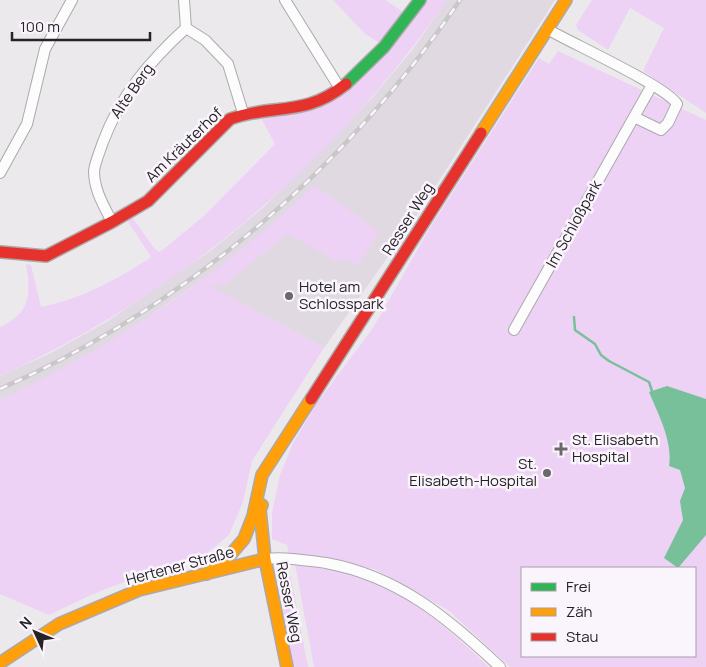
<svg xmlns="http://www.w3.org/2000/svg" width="706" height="667" font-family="Manrope,sans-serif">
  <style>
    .built { fill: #e0d9e2 }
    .green { fill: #edd2f6; fill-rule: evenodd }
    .water { fill: #78c099 }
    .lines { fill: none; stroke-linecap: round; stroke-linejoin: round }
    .stream { stroke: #78c099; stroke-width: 2.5 }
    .street-casing { stroke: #aba9ac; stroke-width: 12 }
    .fast-casing { stroke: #aba9ac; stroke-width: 14 }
    .slow-casing { stroke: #aba9ac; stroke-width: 14 }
    .jam-casing { stroke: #aba9ac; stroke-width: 14 }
    .street { stroke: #fcfcfc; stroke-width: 10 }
    .fast { stroke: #30b455; stroke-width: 11 }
    .slow { stroke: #ff9f0a; stroke-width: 11 }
    .jam { stroke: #e5322d; stroke-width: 11 }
    .rail-casing { stroke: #c8c8c8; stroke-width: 4.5 }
    .rail { stroke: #faf4fc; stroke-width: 2.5; stroke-dasharray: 8; stroke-linecap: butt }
    .poi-dot { fill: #6b686b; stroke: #faf4fc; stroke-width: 2 }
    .labels { text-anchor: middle; stroke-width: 5; stroke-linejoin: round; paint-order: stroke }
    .street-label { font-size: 15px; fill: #252325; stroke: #faf4fc }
    .poi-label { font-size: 15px; fill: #252325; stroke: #faf4fc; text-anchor: start }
  </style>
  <rect width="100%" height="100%" fill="#ece9ed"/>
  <path class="built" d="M447 0H555L413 221 324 348 206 284 263 233 228 262 121 336 42 380 0 400V376L51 353 108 321 213 249 264 207 372 98 413 49Z"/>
  <path class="green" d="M333 0H385L405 13 381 44 365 34Z
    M424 0H447C334 163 181 294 0 376V327C31 313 31 294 26 264L31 265 41 307C81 299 116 280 150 258L151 257 127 220 132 217 154 248 159 252 165 248 205 215 275 144 260 116 327 102Z
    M592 0H706V113L643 71 664 28 630 8 608 50 578 30 576 25Z
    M558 51 706 120V667H510L448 610 374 569 289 555 287 545 272 539V513L280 475 293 443 317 403 373 328 428 231 539 58 549 64ZM522 568H695V656H522Z
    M315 185 379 232 359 264H356L345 258 340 263 288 234 223 286 207 284 324 348 252 461 243 502 229 535 205 555 158 569 93 594 49 615 0 594V400C119 343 219 276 315 185Z
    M295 564C322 568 353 572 378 584 420 603 456 636 489 667H314Z
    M284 566 291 577 308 667H294L278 582 281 569Z"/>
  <path class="water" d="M667 386 706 399V535L678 568 664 558 683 520 680 501 685 488 680 470 669 466C673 441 658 414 649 392Z"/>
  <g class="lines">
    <path class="stream" d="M574 317 575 330 595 344 601 355 609 361 649 382 652 391"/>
    <g class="street-casing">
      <path id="street" d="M184 0 186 28 205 40 228 64 243 113
        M285 0 339 87
        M547 29C571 43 666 86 677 104L668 123 661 130 634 117
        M0 173 27 124 45 49 72 0
        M112 222C104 206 94 190 94 171 95 162 100 151 103 142 120 96 150 61 186 28
        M514 330 652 85
        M265 559C286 557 304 560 326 563 398 576 448 618 500 667"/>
    </g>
    <g class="fast-casing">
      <path id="fast" d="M346 84 384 47 420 0"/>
    </g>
    <g class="slow-casing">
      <path id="slow" d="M481 133 566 0
        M262 505 260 510 265 559 287 667
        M207 574 232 553 244 539 253 516 262 475 311 399
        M0 663 59 624 139 590 265 559"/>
    </g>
    <g class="jam-casing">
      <path id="jam" d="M1 252 46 256 112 222 148 201 230 119C274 103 304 118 346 84
        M311 399 481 133"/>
    </g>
    <use href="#street" class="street"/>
    <use href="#fast" class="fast"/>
    <use href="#slow" class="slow"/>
    <use href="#jam" class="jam"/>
    <g class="rail-casing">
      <path id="rail" d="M0 389C187 306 346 169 460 0"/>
    </g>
    <use href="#rail" class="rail"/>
  </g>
  <g class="poi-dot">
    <circle cx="289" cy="296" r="5"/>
    <path d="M558.5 441.5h5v5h5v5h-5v5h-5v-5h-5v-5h5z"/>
    <circle cx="547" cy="473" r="5"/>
  </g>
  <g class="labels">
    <g class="street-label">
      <text transform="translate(132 91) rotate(-55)" y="5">Alte Berg</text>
      <text transform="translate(184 145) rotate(-44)" y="5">Am Kräuterhof</text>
      <text transform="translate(408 219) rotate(-58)" y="5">Resser Weg</text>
      <text transform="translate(574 224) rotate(-61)" y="5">Im Schloßpark</text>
      <text transform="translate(180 566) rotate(-15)" y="5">Hertener Straße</text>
      <text transform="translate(289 602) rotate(79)" y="5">Resser Weg</text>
    </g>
    <g class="poi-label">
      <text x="299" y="292">Hotel am<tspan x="299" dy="17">Schlosspark</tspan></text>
      <text x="572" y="445">St. Elisabeth<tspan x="572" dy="17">Hospital</tspan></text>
      <text x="537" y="469" text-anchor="end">St.<tspan x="537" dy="17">Elisabeth-Hospital</tspan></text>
    </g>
  </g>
  <rect x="521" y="567" width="175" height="90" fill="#faf4fc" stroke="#a5a0a6"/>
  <rect x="531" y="583" width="25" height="8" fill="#30b455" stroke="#a5a0a6"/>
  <text x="566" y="592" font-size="15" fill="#252325">Frei</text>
  <rect x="531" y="608" width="25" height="8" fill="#ff9f0a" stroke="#a5a0a6"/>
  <text x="566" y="617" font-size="15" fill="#252325">Zäh</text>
  <rect x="531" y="633" width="25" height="8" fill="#e5322d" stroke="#a5a0a6"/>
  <text x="566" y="642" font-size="15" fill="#252325">Stau</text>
  <g transform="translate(35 632) rotate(314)" stroke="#faf4fc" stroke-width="4" paint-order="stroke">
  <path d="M0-4L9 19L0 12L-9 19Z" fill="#252325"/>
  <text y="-8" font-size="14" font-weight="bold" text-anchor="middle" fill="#252325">N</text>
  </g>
  <path d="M12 32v8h138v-8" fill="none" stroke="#252325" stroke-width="2.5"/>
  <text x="20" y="32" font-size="15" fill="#252325" stroke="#faf4fc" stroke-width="4" paint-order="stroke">100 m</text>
</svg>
